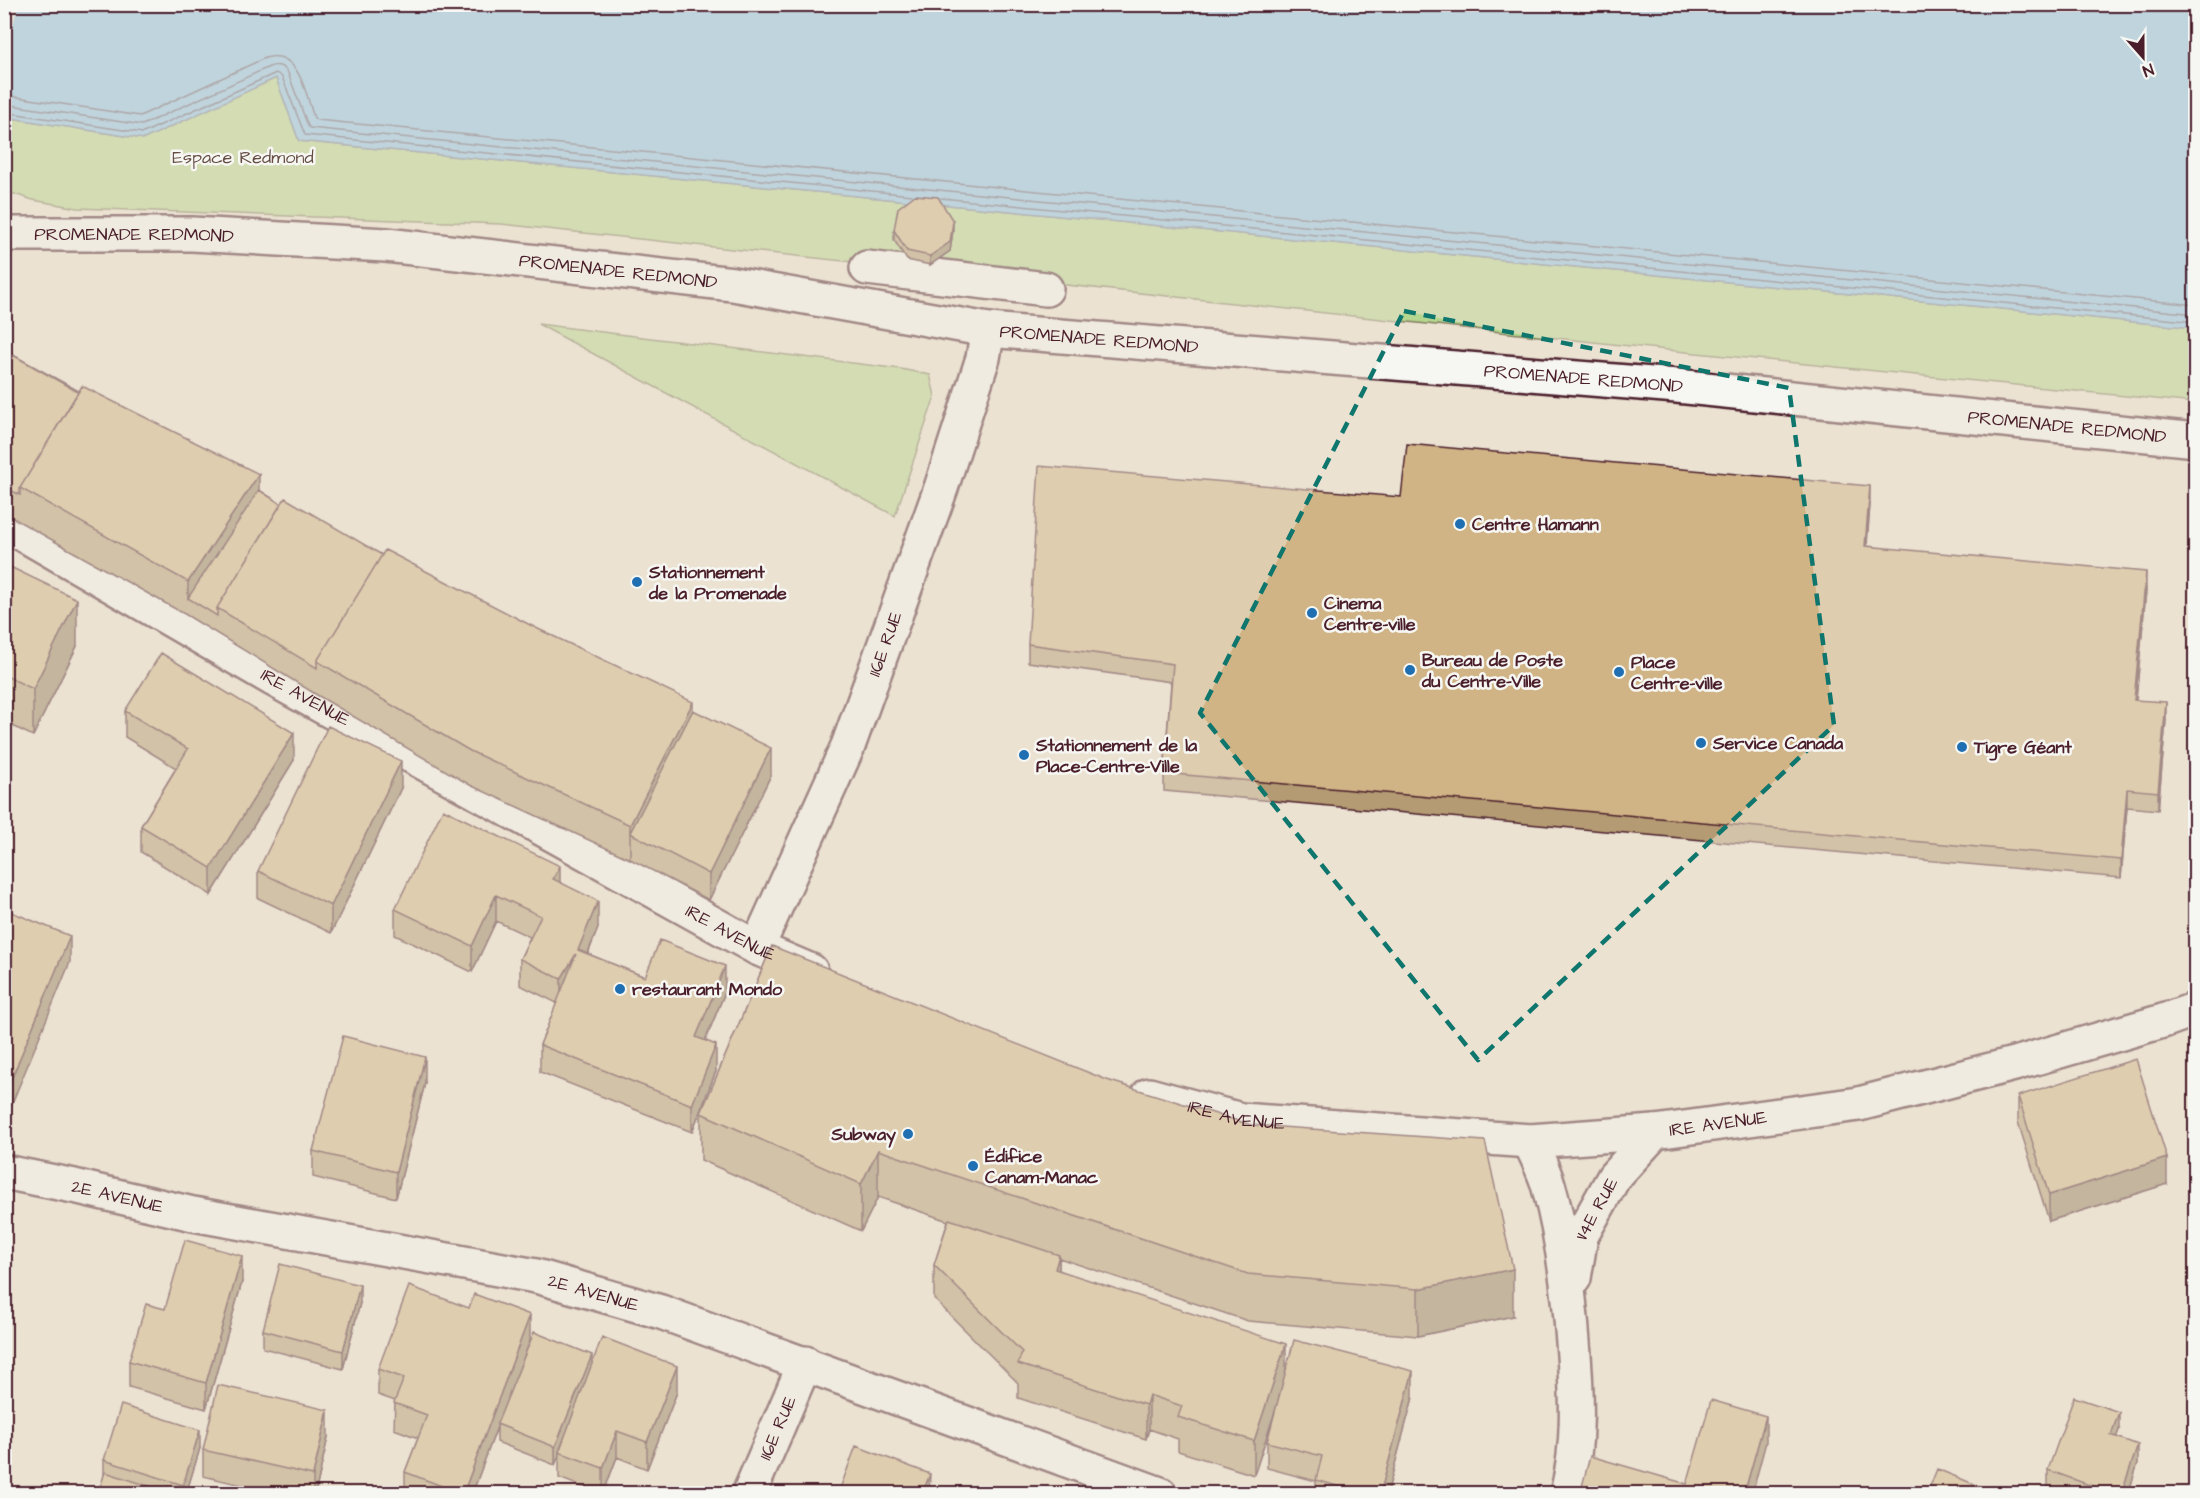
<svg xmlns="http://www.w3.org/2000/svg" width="2200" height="1498" font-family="'Architects Daughter',sans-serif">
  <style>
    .green { fill: #b5d68f; stroke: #807a5d; stroke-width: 1.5 }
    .water { fill: #8cc4ea; stroke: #72829e; stroke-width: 1.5 }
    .pier { fill: #ebe2d2 }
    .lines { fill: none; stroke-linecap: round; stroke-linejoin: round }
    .shore { stroke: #646177; stroke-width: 1.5 }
    .minor-casing { stroke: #4a1f2b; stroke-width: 38 }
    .minor { stroke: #f6f6f2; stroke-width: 33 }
    .wall { fill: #b49b73; stroke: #4a1f2b; stroke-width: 1.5 }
    .shaded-wall { fill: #927e5e; stroke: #4a1f2b; stroke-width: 1.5 }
    .building { fill: #d1b486; stroke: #4a1f2b; stroke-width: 1.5 }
    .marked { fill: none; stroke: #0f766e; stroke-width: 4.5; stroke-dasharray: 12 8; stroke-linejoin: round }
    .poi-dot { fill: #1f6fb2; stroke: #f6f6f2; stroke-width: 2 }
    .labels { text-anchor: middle; stroke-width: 5; stroke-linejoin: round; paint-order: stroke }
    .park-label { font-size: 18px; fill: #654d44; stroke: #f6f6f2 }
    .street-label { font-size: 18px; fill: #4a1f2b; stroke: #f6f6f2 }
    .poi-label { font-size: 18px; font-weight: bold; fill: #4a1f2b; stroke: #f6f6f2; text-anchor: start }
  </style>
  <rect width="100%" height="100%" fill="#ebe2d2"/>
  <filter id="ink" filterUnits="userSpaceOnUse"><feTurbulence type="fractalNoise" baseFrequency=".0167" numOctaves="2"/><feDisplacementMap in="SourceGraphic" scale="12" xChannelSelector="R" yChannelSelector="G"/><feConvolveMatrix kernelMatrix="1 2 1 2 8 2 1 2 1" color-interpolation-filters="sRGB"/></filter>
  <g filter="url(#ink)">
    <path class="green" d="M276 78 299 141 2195 328V403L1686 352 501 224 77 208 33 200 8 192 5 185 4 117 144 139Z
      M538 324 901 369 930 375 935 396 895 516Z"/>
    <path class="water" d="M4 5H2195V328L299 141 276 78 144 139 5 117Z"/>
    <path class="pier" d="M5 4 18 5 5 58 4 5Z"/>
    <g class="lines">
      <path class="shore" d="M4 95 140 116 265 58C299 47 306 95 314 118L317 120 2196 305
        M4 104 142 125 269 67C277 64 284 66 288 73L308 126 310 128 2196 314
        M4 112 143 133 276 73 282 77 305 135 912 195
        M941 198 2196 322"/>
      <g class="minor-casing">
        <g id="minor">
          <path id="s1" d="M4 234H192L386 245 733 284 988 330 1677 386 2196 440"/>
          <path d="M867 268 1046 289"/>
          <path id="s2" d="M4 523 273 679 757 948 811 971"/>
          <path id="s3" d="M757 948 848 746 941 488 983 358 988 330"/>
          <path id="s4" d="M1149 1095 1241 1120 1530 1141 1655 1132 1859 1104 2018 1063 2163 1021 2196 1009"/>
          <path d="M1530 1141C1536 1156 1545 1172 1549 1188 1563 1238 1569 1290 1573 1342 1577 1392 1580 1444 1567 1494"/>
          <path id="s5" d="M4 1172 74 1186 193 1214 536 1276 661 1312 1160 1494"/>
          <path id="s6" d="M1574 1278 1581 1236 1614 1177 1655 1132"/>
          <path id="s7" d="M749 1494 805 1363"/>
        </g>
      </g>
      <use href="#minor" class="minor"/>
    </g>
    <path class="wall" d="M894 230H953L950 251 930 265 907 260 894 240Z
      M4 350 259 490 281 504 382 555 693 710 771 775 709 900 630 859 470 785 317 695 188 616 4 513Z
      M1870 504 1867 546 2146 590 2136 700 2166 720 2158 810 2127 807 2121 878 1164 791V773L1171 682 1028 662V644Z
      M4 564 77 646 33 736 4 722Z
      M125 711 294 760 211 895 141 852V826L176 768 125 737Z
      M401 788 331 933 258 898V871Z
      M560 883 598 928 588 954 645 977 725 992 705 1041 716 1071 692 1132 540 1072V1045L557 1003 520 985V959L530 937 496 921 472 972 395 935V909Z
      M772 946 1513 1316 1418 1336 1248 1321 1059 1258V1270L1286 1372 1413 1397 1387 1494H1316V1481L1267 1468V1442L1277 1405 1254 1475 1178 1451V1439L1149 1429 1146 1439 1018 1398V1383L934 1299V1265L948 1221 878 1197 861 1231 701 1160V1113Z
      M425 1083 396 1198 313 1177V1151Z
      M2018 1096 2167 1184 2049 1221 2018 1122Z
      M242 1282 206 1409 129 1387V1361L165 1309Z
      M360 1303 343 1369 263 1348V1330Z
      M469 1308 530 1341 515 1380 592 1365 677 1392 647 1469 617 1457 603 1494H601L559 1478V1455L555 1465 497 1442V1427L472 1494H405V1472L418 1438 394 1429 395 1401 378 1395V1369Z
      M2119 1430 2116 1437 2138 1463 2128 1494H2064L2048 1488V1470Z
      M328 1437 315 1494H280L203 1476V1450Z
      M200 1448 186 1494H98L104 1476V1460Z"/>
    <path class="shaded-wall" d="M953 221V230L950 251 930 265V256Z
      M259 474V508L188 598V582Z
      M1870 486V504L1865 564V546Z
      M2146 572V590L2134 718V700Z
      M77 599V646L33 736V689Z
      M693 702V736L630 833V859V825Z
      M2166 702V720L2158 810V792Z
      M294 733V760L211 895V868Z
      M771 748V775L709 900V874Z
      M401 761V788L331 933V906Z
      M2127 789V807L2121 878V860Z
      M560 866V892L553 879Z
      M496 895V921L472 972V946Z
      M598 901V928L578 977V950Z
      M70 936V962L4 1123V1097Z
      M576 954 561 1005V979Z
      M725 966V992L696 1063V1037Z
      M716 1045V1071L692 1132V1105Z
      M425 1057V1083L396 1198V1172Z
      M878 1150V1197L861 1231V1184Z
      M2167 1158V1184L2049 1221V1195Z
      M1059 1255V1289L1055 1269Z
      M242 1256V1282L206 1409V1383Z
      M1513 1269V1316L1418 1336V1289Z
      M360 1285V1303L343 1369V1351Z
      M530 1315V1341L498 1425 497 1424V1427L472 1494H463Z
      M1286 1344V1378L1254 1475V1441Z
      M592 1355V1372L559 1452V1455L555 1465V1447Z
      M677 1366V1392L647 1469V1442Z
      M1413 1371V1397L1387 1494H1380Z
      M1149 1395V1429L1146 1439V1405Z
      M328 1410V1437L315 1494H313V1475Z
      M2119 1412V1430L2111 1453V1435Z
      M1766 1416V1442L1752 1494H1744Z
      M200 1430V1448L186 1494H183V1485Z
      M617 1431V1457L603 1494V1468Z
      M2138 1445V1463L2128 1494H2121Z
      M930 1474 929 1494H922Z"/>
    <path class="building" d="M915 195 938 197 953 221 950 242 930 256 907 251 894 230 898 208Z
      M4 350 78 392 20 488V495L4 487Z
      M82 386 259 474 188 582 20 488Z
      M1407 444 1870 486 1865 546 2146 572 2134 700 2166 702 2158 792 2127 789 2121 860 1164 773 1173 664 1028 644 1039 466 1401 497Z
      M259 490 281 504 217 608V616L188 598Z
      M285 498 382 555 317 661V668L217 608Z
      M385 550 536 628 693 702 630 825 470 751 317 661Z
      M4 564 77 599 33 689 4 675Z
      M161 653 294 733 211 868 141 826 188 749 125 711Z
      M693 710 771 748 709 874 630 833Z
      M328 726 401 761 331 906 258 871Z
      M443 809 560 866 553 879 598 901 578 950 645 977 660 940 725 966 696 1037 716 1045 692 1105 540 1045 576 954 561 979 520 959 541 916 496 895 472 946 395 909Z
      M4 909 70 936 4 1097Z
      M772 946 1107 1080 1251 1125 1485 1141 1513 1269 1418 1289 1248 1274 878 1150 861 1184 701 1113Z
      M343 1036 425 1057 396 1172 313 1151Z
      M2136 1059 2167 1158 2049 1195 2018 1096Z
      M949 1219 1059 1255 1055 1269 1286 1344 1254 1441 1178 1417 1182 1406 1149 1395 1146 1405 1018 1364 1022 1352 934 1265Z
      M185 1240 242 1256 206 1383 129 1361 146 1304 165 1309Z
      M280 1264 360 1285 343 1351 263 1330Z
      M409 1286 469 1308 474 1294 530 1315 463 1494 405 1472 427 1415 394 1403 404 1378 378 1369Z
      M534 1332 592 1355 555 1447 497 1424Z
      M602 1337 677 1366 647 1442 617 1431 603 1468 559 1452Z
      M1294 1340 1413 1371 1380 1494H1366L1316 1480 1322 1456 1267 1442Z
      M218 1385 328 1410 313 1475 203 1450Z
      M2074 1397 2119 1412 2111 1435 2138 1445 2121 1494H2114L2048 1470Z
      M1711 1400 1766 1416 1744 1494H1580L1590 1456 1687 1484Z
      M121 1405 200 1430 183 1485 104 1460Z
      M856 1446 930 1474 922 1494H838Z
      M1937 1469 1998 1494H1927Z
      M105 1472 174 1494H98Z"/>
  </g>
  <path d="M0 0H2200V1498H0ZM1404 311 1789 388 1834 725 1478 1060 1200 713Z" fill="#ebe2d2" fill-opacity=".55" fill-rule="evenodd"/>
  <path class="marked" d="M1404 311 1789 388 1834 725 1478 1060 1200 713Z"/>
  <g class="poi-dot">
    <circle cx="1460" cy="524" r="6"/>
    <circle cx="637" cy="582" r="6"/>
    <circle cx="1312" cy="613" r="6"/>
    <circle cx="1410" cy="670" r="6"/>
    <circle cx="1619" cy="672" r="6"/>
    <circle cx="1701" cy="743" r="6"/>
    <circle cx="1962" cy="747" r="6"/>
    <circle cx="1024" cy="755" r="6"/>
    <circle cx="620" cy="989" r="6"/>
    <circle cx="908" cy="1134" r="6"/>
    <circle cx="973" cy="1166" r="6"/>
  </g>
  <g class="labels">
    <g class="park-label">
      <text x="243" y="163">Espace Redmond</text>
    </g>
    <g class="street-label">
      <text dy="6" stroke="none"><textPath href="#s1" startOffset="130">PROMENADE REDMOND</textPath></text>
      <text dy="6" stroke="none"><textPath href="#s1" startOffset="616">PROMENADE REDMOND</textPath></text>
      <text dy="6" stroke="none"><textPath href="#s1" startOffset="1102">PROMENADE REDMOND</textPath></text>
      <text dy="6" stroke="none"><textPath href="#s1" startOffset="1588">PROMENADE REDMOND</textPath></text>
      <text dy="6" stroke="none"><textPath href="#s1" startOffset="2074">PROMENADE REDMOND</textPath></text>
      <text dy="6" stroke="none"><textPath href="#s3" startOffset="330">116E RUE</textPath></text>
      <text dy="6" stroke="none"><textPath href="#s2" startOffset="348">1RE AVENUE</textPath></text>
      <text dy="6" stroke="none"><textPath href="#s2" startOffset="834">1RE AVENUE</textPath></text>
      <text dy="6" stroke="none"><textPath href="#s4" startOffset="90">1RE AVENUE</textPath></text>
      <text dy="6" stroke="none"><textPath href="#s4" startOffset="574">1RE AVENUE</textPath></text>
      <text dy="6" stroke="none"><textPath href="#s5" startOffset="116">2E AVENUE</textPath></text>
      <text dy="6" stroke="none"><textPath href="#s6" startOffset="74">114E RUE</textPath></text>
      <text dy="6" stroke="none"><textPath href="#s5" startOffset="602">2E AVENUE</textPath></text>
      <text dy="6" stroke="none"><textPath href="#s7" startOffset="72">116E RUE</textPath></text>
    </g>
    <g class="poi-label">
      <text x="1472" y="530">Centre Hamann</text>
      <text x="649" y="578">Stationnement<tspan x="649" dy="21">de la Promenade</tspan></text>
      <text x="1324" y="609">Cinema<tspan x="1324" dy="21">Centre-ville</tspan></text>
      <text x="1422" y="666">Bureau de Poste<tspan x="1422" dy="21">du Centre-Ville</tspan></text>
      <text x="1631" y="668">Place<tspan x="1631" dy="21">Centre-ville</tspan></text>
      <text x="1713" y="749">Service Canada</text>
      <text x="1036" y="751">Stationnement de la<tspan x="1036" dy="21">Place-Centre-Ville</tspan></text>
      <text x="1974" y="753">Tigre Géant</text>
      <text x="632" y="995">restaurant Mondo</text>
      <text x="896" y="1140" text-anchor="end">Subway</text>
      <text x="985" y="1162">Édifice<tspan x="985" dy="21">Canam-Manac</tspan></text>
    </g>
  </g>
  <rect width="2200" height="1498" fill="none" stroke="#f6f6f2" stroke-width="24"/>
  <rect x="12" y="12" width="2176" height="1474" fill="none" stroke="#4a1f2b" stroke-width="2" filter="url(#ink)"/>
  <g transform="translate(2143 57) rotate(159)" stroke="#f6f6f2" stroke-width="4.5" paint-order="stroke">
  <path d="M0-4.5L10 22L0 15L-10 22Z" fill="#4a1f2b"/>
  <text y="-9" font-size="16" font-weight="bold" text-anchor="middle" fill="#4a1f2b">N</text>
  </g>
</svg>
